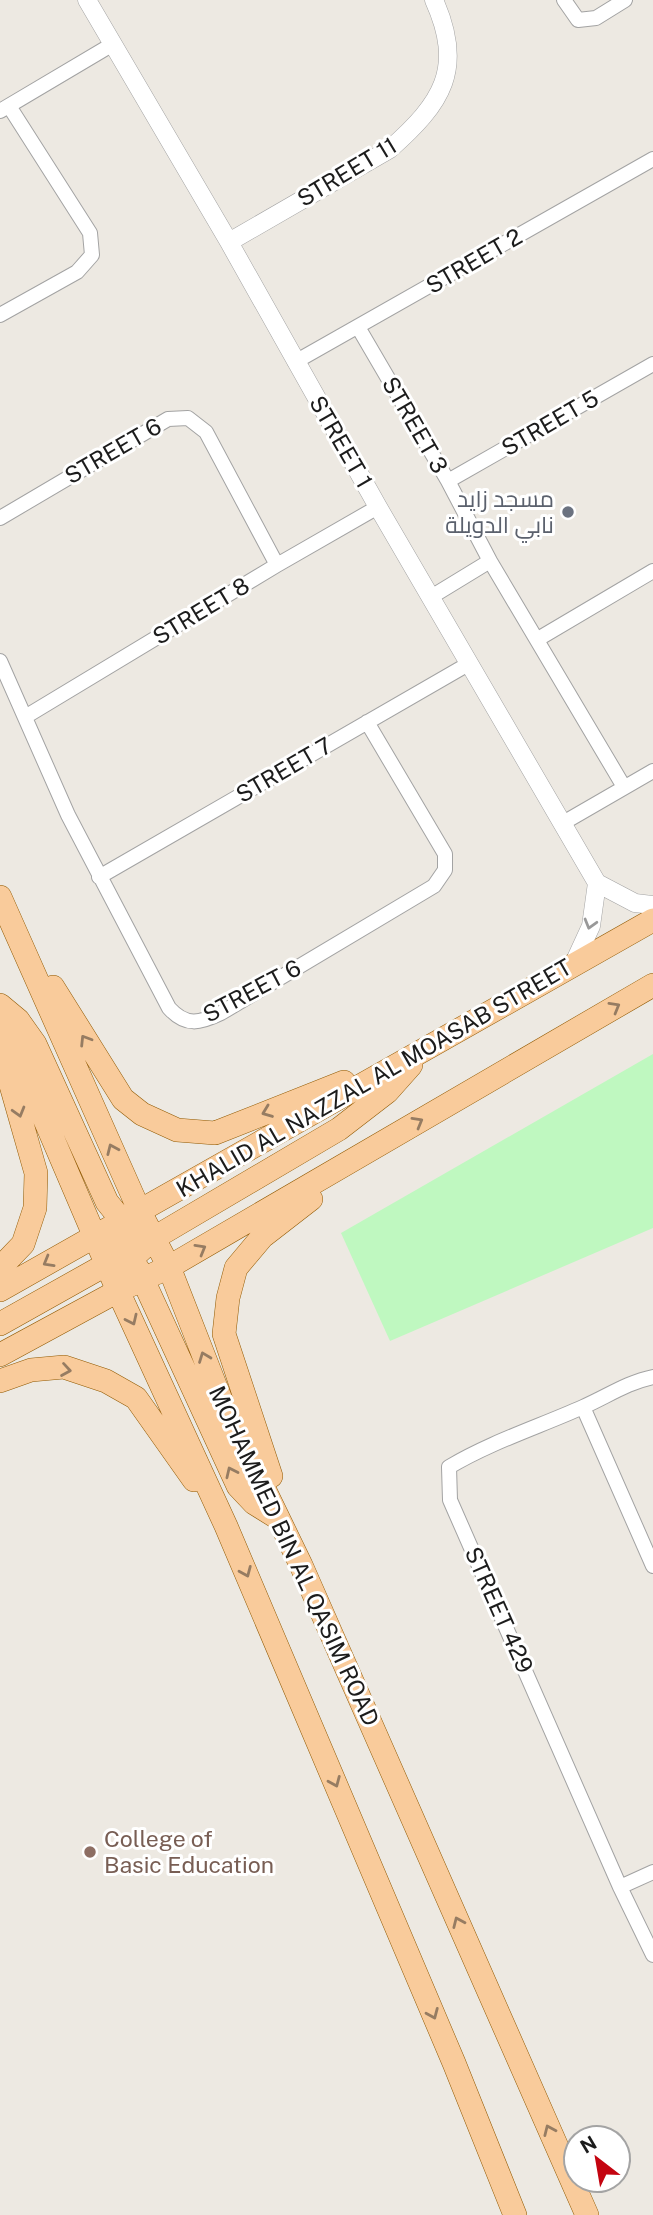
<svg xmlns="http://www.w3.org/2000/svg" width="653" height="2215" font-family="'Public Sans',Cairo,sans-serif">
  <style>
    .park { fill: #bff8c0 }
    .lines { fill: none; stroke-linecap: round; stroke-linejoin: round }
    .minor-casing { stroke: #a3a3a3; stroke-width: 16 }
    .tertiary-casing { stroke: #a3a3a3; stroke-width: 19 }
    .primary-casing { stroke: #915a03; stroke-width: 24 }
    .minor { stroke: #fff; stroke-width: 14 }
    .tertiary { stroke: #fff; stroke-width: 18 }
    .primary { stroke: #f9cb9b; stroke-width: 23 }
    .oneway { stroke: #999 }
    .oneway2 { stroke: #967c62 }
    .worship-dot { fill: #6b7280; stroke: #fff; stroke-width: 2.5 }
    .education-dot { fill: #8d6e63; stroke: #fff; stroke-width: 2.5 }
    .labels { text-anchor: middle; stroke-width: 6; stroke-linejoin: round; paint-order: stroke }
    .street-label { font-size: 23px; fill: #1c1c1c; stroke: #fff }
    .worship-label { font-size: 23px; fill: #5b616d; stroke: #fff; text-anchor: end }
    .education-label { font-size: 23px; fill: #785e54; stroke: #fff; text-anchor: start }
  </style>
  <rect width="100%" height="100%" fill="#ede9e2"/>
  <path class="park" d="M653 1054V1228L390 1341 341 1233Z"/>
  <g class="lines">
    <g class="minor-casing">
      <path id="minor" d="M564 0 578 20 596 18 625 0
        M0 111 113 44
        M0 315 77 272 92 255 90 233 9 106
        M358 327 448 481 490 561 624 787
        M295 362 653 159
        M448 481 653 364
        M0 518 168 419 188 418 206 432 277 565
        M431 597 490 561
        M538 639 653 571
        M0 661 68 815 169 1008C186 1027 200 1023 221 1013L434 886 445 870V854L367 722
        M25 717 277 565 378 507
        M563 823 653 771
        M99 877 470 663
        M653 1377C628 1382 606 1397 583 1407 538 1427 491 1442 449 1467L450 1500 620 1887 653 1955
        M583 1407 653 1566
        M620 1887 653 1872"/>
    </g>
    <g class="tertiary-casing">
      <path id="tertiary" d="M87 0 229 242 378 507 597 883 635 903 653 905
        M229 242 390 149C442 103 465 69 434 0
        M574 963 591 926 597 883"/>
    </g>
    <g class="primary-casing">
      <path id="primary" d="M0 897 140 1212 169 1267 221 1400 301 1565 587 2215
        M53 987 123 1099 142 1114 177 1130 215 1133 344 1082
        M0 1005 18 1020 35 1044 107 1202 132 1233
        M0 1015 118 1291 226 1526 454 2063 515 2215
        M0 1047 36 1173 35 1208 23 1244 0 1268
        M95 1235C114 1242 127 1252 138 1269L238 1486 254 1503 278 1518
        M0 1290 653 920
        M118 1291 120 1276 126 1264 154 1238 339 1129 387 1092 411 1065
        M0 1324 107 1264 118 1254
        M0 1355 118 1291 169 1267 653 985
        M0 1381 31 1370 64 1367 106 1381 136 1398 194 1480
        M271 1476 224 1334 228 1298 236 1268 262 1237 311 1199"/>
    </g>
    <use href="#minor" class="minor"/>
    <use href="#tertiary" class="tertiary"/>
    <use href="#primary" class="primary"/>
  </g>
  <defs><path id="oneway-chevron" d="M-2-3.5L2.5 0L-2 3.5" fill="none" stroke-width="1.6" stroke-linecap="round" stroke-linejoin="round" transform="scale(1.75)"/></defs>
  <use class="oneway" href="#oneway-chevron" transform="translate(590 924) rotate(106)"/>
  <g class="oneway2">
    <use href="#oneway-chevron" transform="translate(615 1007) rotate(-30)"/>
    <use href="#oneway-chevron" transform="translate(85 1040) rotate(-122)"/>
    <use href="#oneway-chevron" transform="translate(19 1112) rotate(74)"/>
    <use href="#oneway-chevron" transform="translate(267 1112) rotate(159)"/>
    <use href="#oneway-chevron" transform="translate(418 1122) rotate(-30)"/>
    <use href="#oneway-chevron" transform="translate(112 1149) rotate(-114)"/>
    <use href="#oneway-chevron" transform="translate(201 1249) rotate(-30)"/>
    <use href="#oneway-chevron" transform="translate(48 1262) rotate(150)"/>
    <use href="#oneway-chevron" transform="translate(132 1320) rotate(65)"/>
    <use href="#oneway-chevron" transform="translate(204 1357) rotate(-111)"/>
    <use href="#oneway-chevron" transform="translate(66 1370) rotate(9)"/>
    <use href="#oneway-chevron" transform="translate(231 1472) rotate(-115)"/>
    <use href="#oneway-chevron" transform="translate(246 1572) rotate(67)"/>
    <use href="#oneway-chevron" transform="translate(335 1782) rotate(67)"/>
    <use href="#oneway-chevron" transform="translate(458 1922) rotate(-114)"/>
    <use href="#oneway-chevron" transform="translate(433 2014) rotate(67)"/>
    <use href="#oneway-chevron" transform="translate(549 2130) rotate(-114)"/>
  </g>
  <circle class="worship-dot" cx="568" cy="512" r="7"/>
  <circle class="education-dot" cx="90" cy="1852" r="7"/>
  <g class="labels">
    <g class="street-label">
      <text transform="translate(347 172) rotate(-31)" y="8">STREET 11</text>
      <text transform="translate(474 261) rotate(-30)" y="8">STREET 2</text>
      <text transform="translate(550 423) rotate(-30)" y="8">STREET 5</text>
      <text transform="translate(415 425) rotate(60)" y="8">STREET 3</text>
      <text transform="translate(341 442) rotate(60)" y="8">STREET 1</text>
      <text transform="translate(113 451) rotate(-30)" y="8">STREET 6</text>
      <text transform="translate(201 611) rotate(-31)" y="8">STREET 8</text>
      <text transform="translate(284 770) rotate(-30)" y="8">STREET 7</text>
      <text transform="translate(252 991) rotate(-28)" y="8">STREET 6</text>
      <text transform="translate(374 1078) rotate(-30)" y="8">KHALID AL NAZZAL AL MOASAB STREET</text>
      <text transform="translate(294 1556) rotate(65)" y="8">MOHAMMED BIN AL QASIM ROAD</text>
      <text transform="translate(499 1610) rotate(66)" y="8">STREET 429</text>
    </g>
    <g class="worship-label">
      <text x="554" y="507">مسجد زايد<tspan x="554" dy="26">نابي الدويلة</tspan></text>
    </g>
    <g class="education-label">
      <text x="104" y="1847">College of<tspan x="104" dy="26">Basic Education</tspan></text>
    </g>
  </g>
  <g transform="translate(597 2159) rotate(329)"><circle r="33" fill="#ffffff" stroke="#a4a4a4" stroke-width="2"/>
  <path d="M0-5L12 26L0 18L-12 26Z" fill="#c40410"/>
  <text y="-10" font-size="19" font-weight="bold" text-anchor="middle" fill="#1c1c1c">N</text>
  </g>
</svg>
